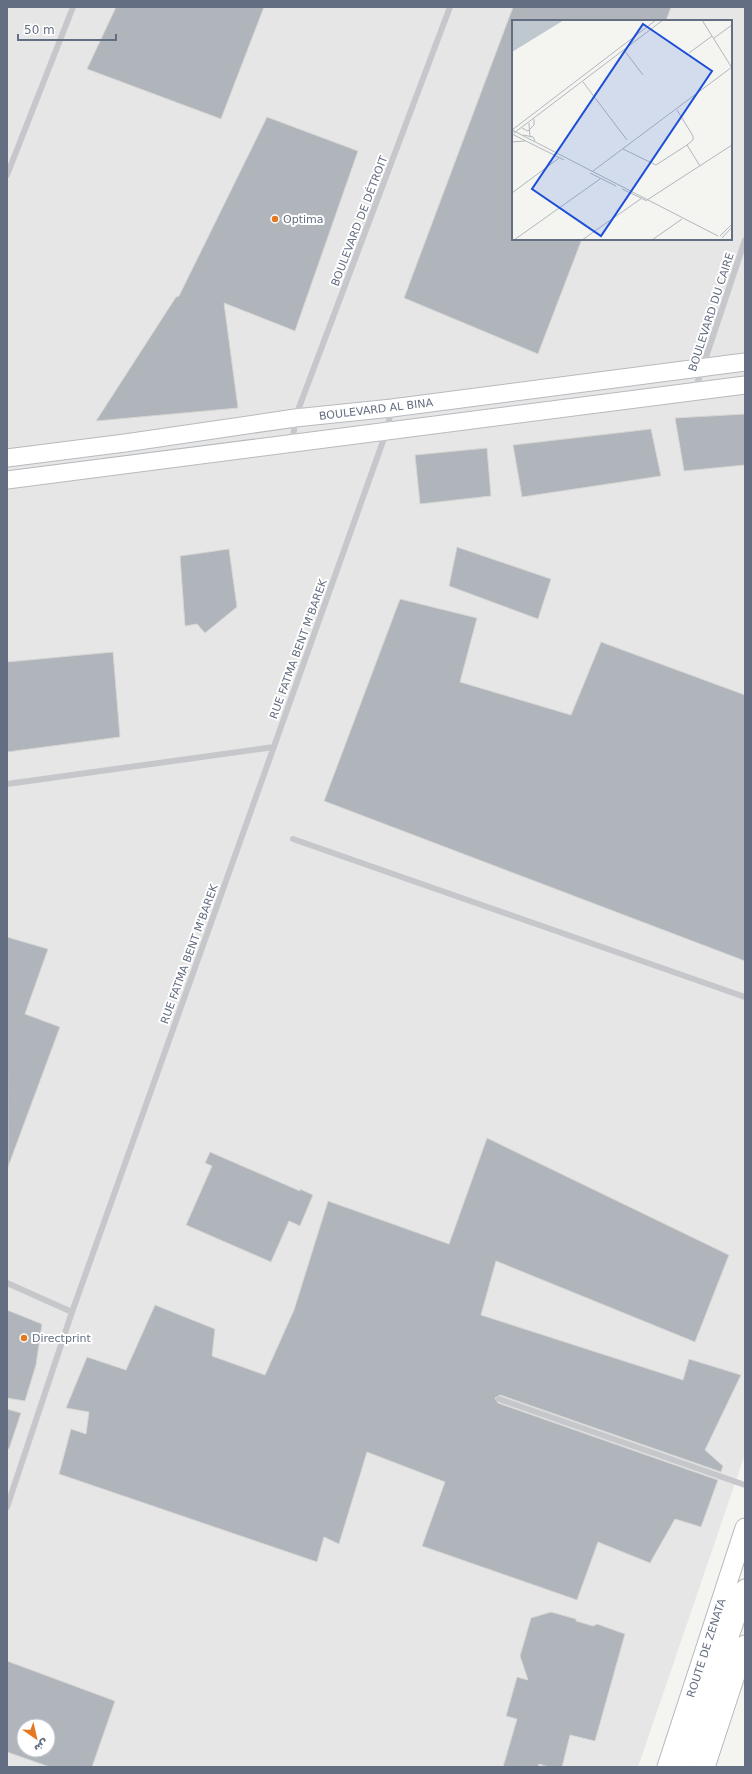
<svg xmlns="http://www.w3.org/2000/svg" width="752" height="1774" font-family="'DejaVu Sans','Noto Sans Arabic',sans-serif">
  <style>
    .built { fill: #e5e6e5; fill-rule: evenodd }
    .building { fill: #b0b4bb; stroke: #d6d6d4; fill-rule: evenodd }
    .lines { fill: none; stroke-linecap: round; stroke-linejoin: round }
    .secondary-casing { stroke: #b7babf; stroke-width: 19 }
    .primary-casing { stroke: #b5b8bd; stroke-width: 21 }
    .service { stroke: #c5c7cb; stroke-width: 6 }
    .secondary { stroke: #fff; stroke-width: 17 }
    .primary { stroke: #fff; stroke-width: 19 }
    .poi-dot { fill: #e47922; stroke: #fff; stroke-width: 1.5 }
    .labels { text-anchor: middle; stroke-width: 4; stroke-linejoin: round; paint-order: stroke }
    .poi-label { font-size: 11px; fill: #646e82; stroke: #fff; text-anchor: start }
    .street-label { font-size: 11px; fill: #646e82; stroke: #fff }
    .inset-road { fill: none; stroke: #b1b7be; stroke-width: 1 }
    .view { fill: #1d4ed8; fill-opacity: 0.15; stroke: #1d4ed8; stroke-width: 2 }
    .inset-edge { fill: none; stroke: #646e82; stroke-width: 2 }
  </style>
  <rect width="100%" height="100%" fill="#f4f5f1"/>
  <path class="built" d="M7 7H745V1454L638 1767H7ZM513 21H731V239H513ZM24 1726H48V1750H24Z"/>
  <path class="building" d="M116 7H264L221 119 87 69Z
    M513 7H671L666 21H513V239H582L538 354 404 298Z
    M267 117 358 151 295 331 224 303 238 408 96 421 176 297 179 296Z
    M745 414V465L684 471 675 418Z
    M651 429 661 476 522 497 513 445Z
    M487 448 491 496 420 504 415 455Z
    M457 547 551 579 538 619 449 586Z
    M229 549 237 607 205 633 197 624 185 626 180 556Z
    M400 599 477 618 460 682 571 715 601 642 745 695V961L324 801Z
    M113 652 120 737 7 752V662Z
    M7 937 48 949 25 1014 60 1027 8 1167Z
    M487 1138 729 1255 695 1342 496 1261 481 1315 683 1380 689 1359 741 1375 705 1450 723 1466 721 1472 500 1395 495 1398 498 1403 718 1480 701 1527 675 1519 650 1563 598 1542 577 1600 422 1546 445 1482 367 1452 339 1544 324 1537 317 1562 59 1474 71 1429 86 1434 89 1412 66 1408 87 1357 126 1370 155 1305 215 1329 212 1356 265 1375 294 1310 328 1201 449 1244Z
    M210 1152 300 1191V1189L313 1195 300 1226 289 1221 271 1262 186 1225 212 1166 205 1163Z
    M7 1310 42 1324 36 1365 25 1401 7 1398Z
    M7 1409 21 1413 9 1449H7Z
    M551 1612 576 1619V1621L593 1626 597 1624 625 1634 595 1741 570 1735 562 1767H549L539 1764 538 1767H503L517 1719 506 1716 517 1677 528 1680 520 1656 531 1618Z
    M7 1661 115 1701 92 1767H50L7 1752ZM24 1726H48V1750H24Z"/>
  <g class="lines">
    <g class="secondary-casing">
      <path id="secondary" d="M7 458 125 443 295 418 392 408 745 362
        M7 480 745 385"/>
    </g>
    <g class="primary-casing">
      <path id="primary" d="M667 1767 745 1528
        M685 1767 745 1589
        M705 1767 745 1645"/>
    </g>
    <path class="service" d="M7 175 73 7
      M695 390 745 240
      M293 441 295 418 450 7
      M7 784 274 747
      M293 839 745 997
      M7 1283 72 1312
      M499 1399 745 1485
      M7 1507 72 1312 387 430 391 410"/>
    <use href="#secondary" class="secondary"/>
    <use href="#primary" class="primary"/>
  </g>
  <g class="poi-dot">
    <circle cx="275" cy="219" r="4"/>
    <circle cx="24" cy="1338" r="4"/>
  </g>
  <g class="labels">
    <g class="poi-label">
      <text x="283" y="223">Optima</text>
      <text x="32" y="1342">Directprint</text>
    </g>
    <g class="street-label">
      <text transform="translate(359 221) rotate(-69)" y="4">BOULEVARD DE DÉTROIT</text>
      <text transform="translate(711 312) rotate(-72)" y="4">BOULEVARD DU CAIRE</text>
      <text transform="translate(376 409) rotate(-7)" y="4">BOULEVARD AL BINA</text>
      <text transform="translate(298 649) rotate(-70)" y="4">RUE FATMA BENT M'BAREK</text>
      <text transform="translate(189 954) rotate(-70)" y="4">RUE FATMA BENT M'BAREK</text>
      <text transform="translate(706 1648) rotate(-72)" y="4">ROUTE DE ZENATA</text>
    </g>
  </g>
  <g transform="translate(512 20)">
    <rect width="220" height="220" fill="#f4f5f1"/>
    <path d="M0 0H52L0 32Z" fill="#c0c8cf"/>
    <path class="inset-road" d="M190 0 220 48M202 18 220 5M112 30 131 55M177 33 200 16M71 62 115 120M17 103 18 117M10 108 16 111 22 105V99M0 110 206 216M0 110 144 0M2 113 151 0M0 114 52 140M11 115 21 117 23 121M0 122 13 121M175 125 188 146M111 129 144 145 175 125 181 120V116L165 90M81 151 220 47M78 153 104 166M110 169 135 181M0 173 47 138M135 180 220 125M208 216 220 204M210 218 220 207M2 220 88 159M70 220 130 178M140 220 170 199"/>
    <path class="view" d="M131 4 200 51 89 216 20 169Z"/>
    <rect width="220" height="220" class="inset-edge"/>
  </g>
  <rect width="752" height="1774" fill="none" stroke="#646e82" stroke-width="16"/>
  <g transform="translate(36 1738) rotate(146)"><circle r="19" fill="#ffffff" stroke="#c1c5cd"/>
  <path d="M0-3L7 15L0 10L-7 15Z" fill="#e47922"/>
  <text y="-6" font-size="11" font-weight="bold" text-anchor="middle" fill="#646e82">ش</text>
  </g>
  <path d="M18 34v6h98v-6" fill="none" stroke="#646e82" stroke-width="2"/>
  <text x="24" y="34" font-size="12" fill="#646e82" stroke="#ffffff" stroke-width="3" paint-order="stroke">50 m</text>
</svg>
